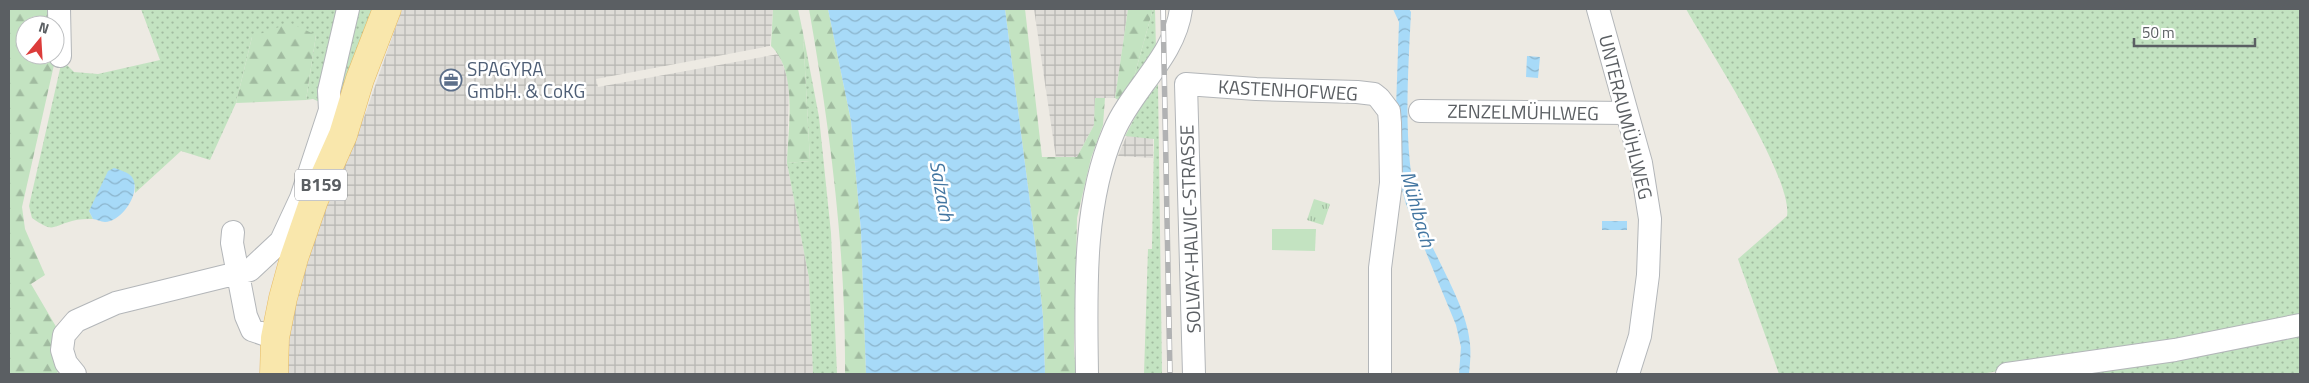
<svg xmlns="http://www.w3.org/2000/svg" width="2309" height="383" font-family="'Titillium Web',sans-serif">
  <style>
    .industrial { fill: url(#industrial-grid) }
    .grass { fill: url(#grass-dots) }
    .forest { fill: url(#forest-firs) }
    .park { fill: url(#park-tufts) }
    .garden { fill: #c3e3c1 }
    .water { fill: url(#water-waves) }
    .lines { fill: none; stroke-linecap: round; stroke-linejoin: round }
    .minor-casing { stroke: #b3b6b9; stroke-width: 24 }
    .major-casing { stroke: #e6b962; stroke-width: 29 }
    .minor { stroke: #fff; stroke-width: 22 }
    .major { stroke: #f9e7ac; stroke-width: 28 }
    .rail-casing { stroke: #b1b2b3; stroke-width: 5.5 }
    .rail { stroke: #fff; stroke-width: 4; stroke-dasharray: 11; stroke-linecap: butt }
    .labels { text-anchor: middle; stroke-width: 5; stroke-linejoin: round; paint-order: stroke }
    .shield { fill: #fff; stroke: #8c8f92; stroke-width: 1 }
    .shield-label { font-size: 18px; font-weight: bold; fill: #5b5f63 }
    .service-label { font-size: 19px; fill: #4e5e75; stroke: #fff; text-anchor: start }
    .street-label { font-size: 19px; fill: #5b5f63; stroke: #fff }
    .water-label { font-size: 20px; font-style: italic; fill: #4376a1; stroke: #fff }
  </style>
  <defs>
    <pattern id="industrial-grid" width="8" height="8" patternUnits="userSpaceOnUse" patternTransform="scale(1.25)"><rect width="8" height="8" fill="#dedcd7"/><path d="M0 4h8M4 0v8" fill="none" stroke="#b7b6b2"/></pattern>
    <pattern id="grass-dots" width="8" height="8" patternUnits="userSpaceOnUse" patternTransform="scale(1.25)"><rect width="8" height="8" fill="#c3e3c1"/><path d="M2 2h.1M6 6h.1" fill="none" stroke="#a1bba0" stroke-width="1.8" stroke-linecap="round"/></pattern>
    <pattern id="forest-firs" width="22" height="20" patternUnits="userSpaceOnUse" patternTransform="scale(1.25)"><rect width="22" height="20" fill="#c3e3c1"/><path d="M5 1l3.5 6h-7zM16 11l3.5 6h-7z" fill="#a1bba0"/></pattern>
    <pattern id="park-tufts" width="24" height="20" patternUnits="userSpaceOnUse" patternTransform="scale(1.25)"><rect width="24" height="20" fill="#c3e3c1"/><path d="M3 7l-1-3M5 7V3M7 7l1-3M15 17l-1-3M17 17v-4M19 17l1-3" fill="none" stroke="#a1bba0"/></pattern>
    <pattern id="water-waves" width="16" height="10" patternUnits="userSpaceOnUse" patternTransform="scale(1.25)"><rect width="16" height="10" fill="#a7daf8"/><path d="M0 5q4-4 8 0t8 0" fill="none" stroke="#8bb4cc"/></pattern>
  </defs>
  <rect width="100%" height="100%" fill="#edeae3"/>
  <path class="industrial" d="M402 9H773L770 46 596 79 598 87 779 54 789 82 787 163 809 278 813 374H284L297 276 345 155 365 115Z
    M1034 9H1128L1115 98H1095L1094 125 1077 157 1056 158Z
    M1129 130 1153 137V158L1118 156Z"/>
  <path class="grass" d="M141 9H344L324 104 313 99 306 100 316 35 252 37 236 103 210 160 181 151 135 193V184L89 211 93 219C86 219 79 219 72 221 50 227 54 233 32 218L29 206 62 60 74 72 98 74 160 60Z
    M352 9H377L345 95 337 97Z
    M1153 9H1155L1156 50 1132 84Z
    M1686 9H2300V320L1981 374H1779L1738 259 1787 216C1793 177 1708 48 1686 9Z
    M803 33 819 117 831 233 837 374H813L809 278 787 163 810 161Z
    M1158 84 1162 374H1144L1148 249H1152L1154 139 1125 136 1141 106Z
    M2300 331V374H2054Z"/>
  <path class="forest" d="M9 9H53L49 25H25V55L56 56 22 207 25 229 45 275 31 284 58 330 60 371 55 374H9Z
    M773 9H798L803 33 810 161 787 163C788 128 798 72 771 46Z
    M809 9H828L851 121 861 231 866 374H845C846 252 830 129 809 9Z
    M1005 9H1025L1042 157H1077L1094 125 1095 98H1105L1103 125 1091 158 1077 218 1074 349 1076 374H1045L1043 317 1036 249Z
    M1128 9H1153L1132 84 1120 101 1115 98Z
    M290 23 316 35 306 100 236 103 252 37Z"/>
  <path class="park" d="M1314 199 1330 204 1323 225 1307 220Z"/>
  <path class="garden" d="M1272 229H1316L1315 251 1272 250Z"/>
  <path class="water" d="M828 9H1005L1036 249 1043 317 1045 374H866L861 231 851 121Z
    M1393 9H1409L1411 12C1408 75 1402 153 1419 213 1431 254 1467 303 1470 344 1471 354 1470 364 1469 374H1459L1461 347 1456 325 1406 204 1399 179 1396 108 1399 22Z
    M1527 56 1540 57 1538 78 1526 77Z
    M114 168C120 170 128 172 132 177 142 192 122 222 105 222 101 222 96 219 93 219L89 211 108 171Z
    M1602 221H1627V230H1602Z"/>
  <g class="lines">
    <g class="minor-casing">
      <path id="minor" d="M59 9 60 56
        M1598 9 1641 163 1650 219 1648 275 1640 336 1628 374
        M1420 111 1627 113
        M337 124 330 110 329 91 348 9
        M233 232 232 243 246 316 252 330 275 338
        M75 374 66 363 62 350 64 335 76 321 116 303 250 270 281 241 301 198 330 110
        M1087 374C1086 294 1082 205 1114 131 1132 89 1175 56 1181 9
        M1194 374 1186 84 1256 89 1357 92 1374 94 1379 98 1389 111 1390 123 1391 183 1380 268V374
        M2007 374 2175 350 2300 325"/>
    </g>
    <g class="major-casing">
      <path id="major" d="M274 374 275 338 283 298 294 258 314 200 343 135 360 79 387 9"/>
    </g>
    <use href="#minor" class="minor"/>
    <use href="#major" class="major"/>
    <g class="rail-casing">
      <path id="rail" d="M1163 9 1170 374"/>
    </g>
    <use href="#rail" class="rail"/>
  </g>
  <defs>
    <g id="office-ring" transform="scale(1.125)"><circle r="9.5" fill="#fff" stroke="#5c6f8a" stroke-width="1.5"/><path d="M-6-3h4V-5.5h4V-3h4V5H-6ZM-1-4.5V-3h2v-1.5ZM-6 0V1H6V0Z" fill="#5c6f8a"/></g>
  </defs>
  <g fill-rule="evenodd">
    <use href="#office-ring" x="451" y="80"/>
  </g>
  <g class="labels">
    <rect class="shield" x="295" y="169.5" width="52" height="31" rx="4"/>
    <g class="shield-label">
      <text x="321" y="191">B159</text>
    </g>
    <g class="service-label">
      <text x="467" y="76">SPAGYRA<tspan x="467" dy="22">GmbH. &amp; CoKG</tspan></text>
    </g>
    <g class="street-label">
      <text transform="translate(1288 90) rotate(3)" y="7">KASTENHOFWEG</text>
      <text transform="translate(1523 112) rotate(1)" y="7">ZENZELMÜHLWEG</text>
      <text transform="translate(1626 117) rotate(76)" y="7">UNTERAUMÜHLWEG</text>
      <text transform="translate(1190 229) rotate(-92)" y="7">SOLVAY-HALVIC-STRASSE</text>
    </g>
    <g class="water-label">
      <text transform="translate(942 191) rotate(80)" y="7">Salzach</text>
      <text transform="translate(1418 209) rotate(74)" y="7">Mühlbach</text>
    </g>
  </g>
  <rect width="2309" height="383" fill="none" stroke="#5b5f63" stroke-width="20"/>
  <g transform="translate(40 40) rotate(18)"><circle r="24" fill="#ffffff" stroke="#bdbfc1"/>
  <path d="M0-4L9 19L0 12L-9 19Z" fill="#dc3c3a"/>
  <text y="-8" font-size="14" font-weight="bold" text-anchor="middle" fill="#5b5f63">N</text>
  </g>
  <path d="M2134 38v8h121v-8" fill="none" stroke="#5b5f63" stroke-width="2.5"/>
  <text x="2142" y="38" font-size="15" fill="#5b5f63" stroke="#ffffff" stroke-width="4" paint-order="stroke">50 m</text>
</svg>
